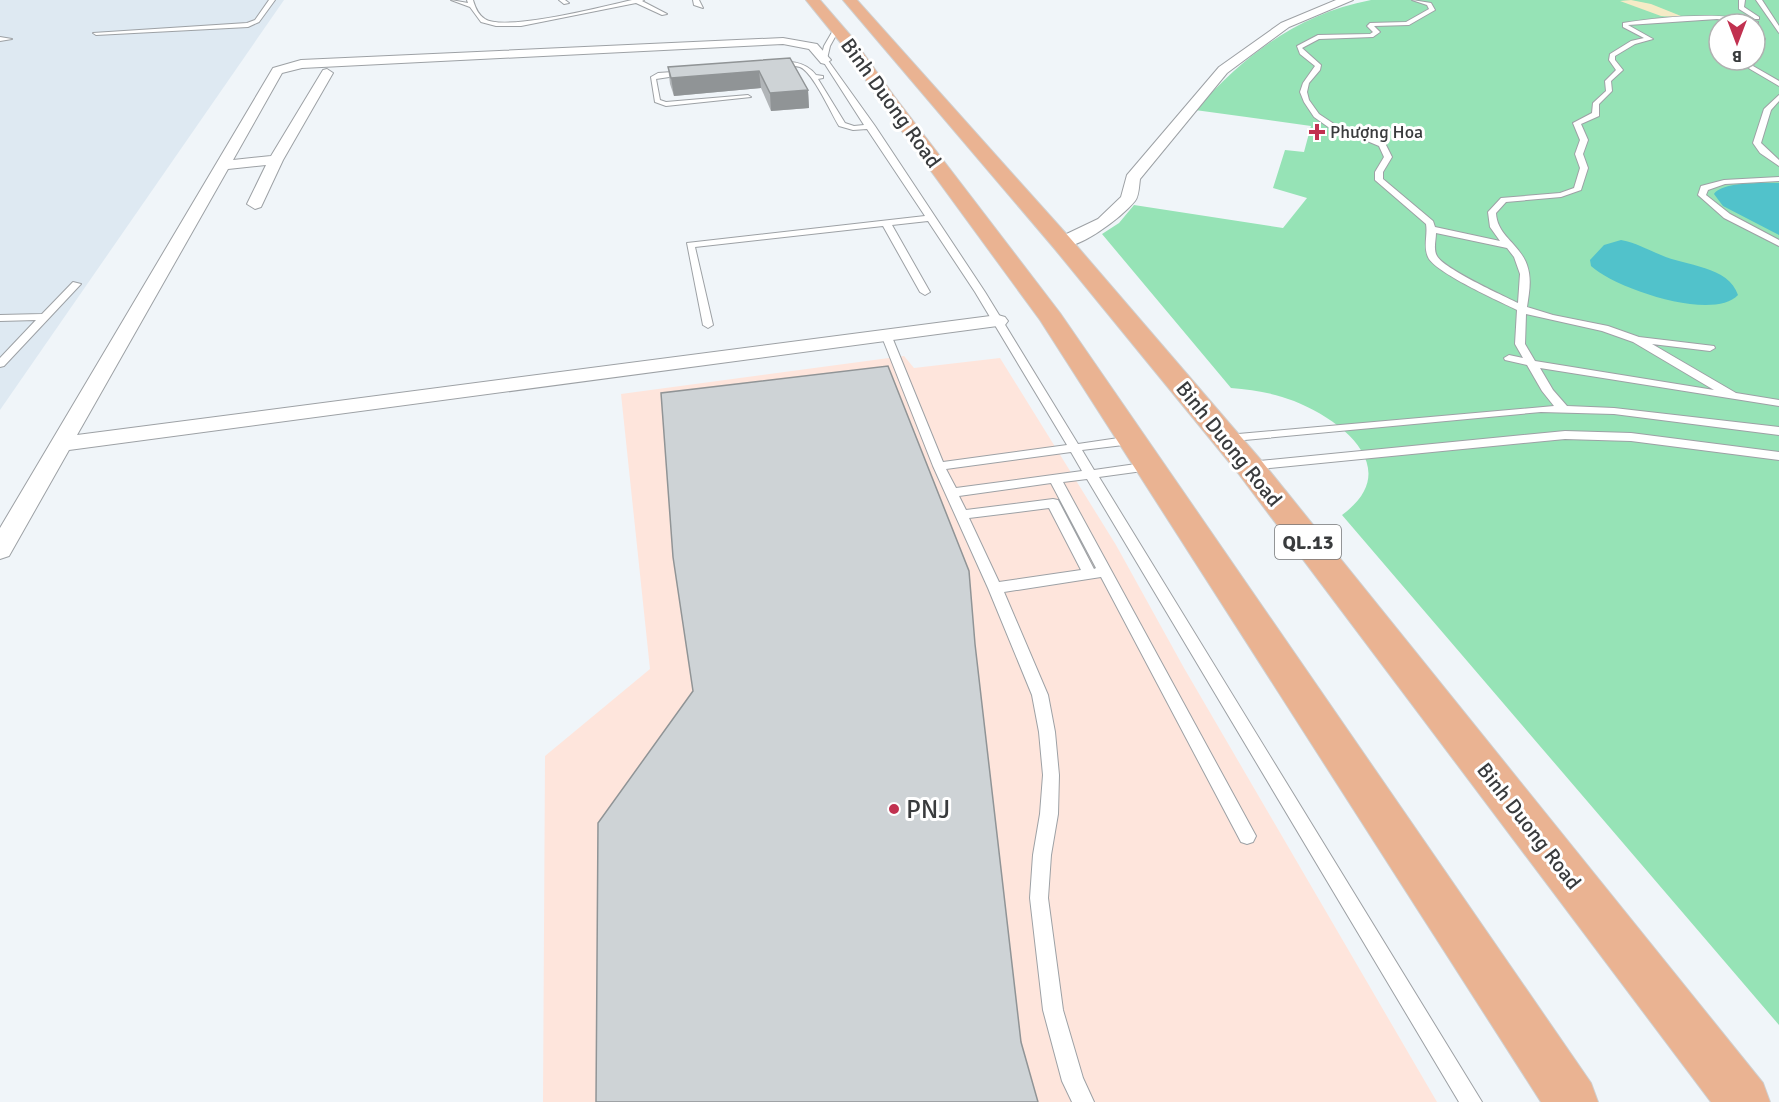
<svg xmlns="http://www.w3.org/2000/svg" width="1779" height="1102" font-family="Signika,sans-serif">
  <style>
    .commercial { fill: #fee5dc }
    .built { fill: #dee9f2 }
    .green { fill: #96e3b6; fill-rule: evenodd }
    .sand { fill: #f5ebc6 }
    .water { fill: #51c2cb }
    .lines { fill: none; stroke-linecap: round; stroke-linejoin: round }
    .service-casing { stroke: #9da1a5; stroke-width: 2 }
    .minor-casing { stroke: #9da1a5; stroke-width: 2 }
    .trunk-casing { stroke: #cfd0d0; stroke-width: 2 }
    .service { fill: #fff; fill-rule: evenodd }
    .minor { fill: #fff; fill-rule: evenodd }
    .trunk { fill: #eab392; fill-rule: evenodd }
    .wall { fill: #b1b5b8 }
    .shaded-wall { fill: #909496 }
    .building { fill: #ced3d6; stroke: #909496; stroke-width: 1.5 }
    .poi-dot { fill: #c13150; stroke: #fff; stroke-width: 2 }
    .labels { text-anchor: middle; stroke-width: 6; stroke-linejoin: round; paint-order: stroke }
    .far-poi-label { font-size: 18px; fill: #393b3d; stroke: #fff; text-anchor: start }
    .shield { fill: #fff; stroke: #747677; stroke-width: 1.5 }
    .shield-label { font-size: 20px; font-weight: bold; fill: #393b3d }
    .street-label { font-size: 21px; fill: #393b3d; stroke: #fff }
    .near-poi-label { font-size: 26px; fill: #393b3d; stroke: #fff; text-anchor: start }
  </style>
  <rect width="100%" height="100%" fill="#f0f5f9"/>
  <path class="commercial" d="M904 356 914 368 1000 358 1116 545 1184 668 1437 1102H543L545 756 650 669 621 394Z"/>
  <path class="built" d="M0 0H284L0 410Z"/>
  <path class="green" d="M1371 0H1779V1025L1342 515C1405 469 1342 420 1294 401 1274 393 1253 390 1231 388L1102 234 1119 223 1134 205 1283 228 1307 198 1273 188 1285 150 1304 152 1311 126 1195 110C1246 55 1295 15 1371 0ZM1719 24H1755V60H1719Z"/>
  <path class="sand" d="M1631 0 1651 4 1686 18 1661 16 1620 1Z"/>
  <path class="water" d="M1779 183V235L1723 206 1714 194C1722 181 1764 183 1779 183Z
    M1621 240C1637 243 1646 249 1661 255 1685 266 1729 266 1738 295 1713 322 1614 288 1591 266L1590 260 1604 245Z"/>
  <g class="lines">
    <g class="service-casing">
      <path id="service" d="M269 0H275L259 22 248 27 96 35 93 33 247 23 255 20Z
        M451 0 468 3 467 0H473C475 7 478 15 485 19 505 32 606 6 632 0H644L642 1 667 14 662 15 636 3 521 26H496L481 22 470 7Z
        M559 0H565L569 3 564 4Z
        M693 0H699L703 8 694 5Z
        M1412 0 1431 3 1435 10 1409 25 1374 26 1380 32 1373 37 1319 39 1302 48 1321 65 1320 70 1309 83 1307 92 1309 100 1319 114 1337 126 1365 134 1385 143 1392 157 1383 172V179L1433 221 1435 227 1500 241 1490 227 1488 212 1501 198 1560 193 1574 188 1580 168 1575 154 1580 140 1573 123 1592 113 1593 103 1606 91 1605 81 1616 70 1609 60 1610 54 1631 41 1644 38 1623 27V23C1663 17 1720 11 1758 22V27L1755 29V24L1717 19 1628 25 1653 39 1635 44 1615 56V60L1623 70 1611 81 1612 91 1599 104V116L1581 124 1588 140 1583 154 1588 168 1581 190 1561 197 1506 202 1496 213C1497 236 1520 244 1527 265 1532 279 1529 293 1527 307L1553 315 1608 326 1639 337 1714 346 1715 348 1710 351 1652 344 1736 393 1779 400V406L1540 368 1553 390 1567 406 1614 408 1779 427V435L1614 414 1541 412 1223 442 1221 439 1223 436 1227 435 1554 406 1542 391 1527 365 1505 360 1504 358 1509 355 1523 358 1515 344 1517 310C1499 301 1434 272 1428 257 1423 246 1428 235 1426 224L1375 180V172L1384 157 1379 146 1360 138 1331 129 1314 117 1304 102 1300 92 1303 83 1315 66 1300 54 1297 46 1318 35 1370 34 1373 32 1367 26 1370 23 1406 22 1429 9 1427 5ZM1436 233 1507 248 1514 257 1520 274 1518 303C1502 295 1444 269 1437 256 1433 249 1436 240 1436 233ZM1526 314 1602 331 1633 342 1714 390 1535 361 1525 344Z
        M1739 0H1745L1744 7 1759 17V19H1755L1739 9Z
        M1756 0H1762L1779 26V33Z
        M835 27 840 28 830 46 827 59 875 126 985 292 1078 444 1132 436 1138 440 1132 444 1082 450 1094 470 1150 462 1156 466 1150 470 1099 477 1482 1102H1459L1087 479 1063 482 1256 836 1253 842 1247 844 1241 842 1101 577 1004 592 1048 695 1055 732 1059 775 1058 814 1051 855 1048 898 1063 1010 1083 1078 1094 1102H1072L1062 1081 1043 1010 1030 898 1033 855 1040 814 1043 775 1039 732 1032 695 988 588 933 466 882 337 887 334 892 337 943 462 1067 445 975 292 928 221 892 225 930 292 925 295 920 292 883 226 695 247 713 325 708 328 703 325 687 243 925 216 867 129 853 130 839 126C831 113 813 72 800 67 790 64 780 70 772 66 787 59 805 61 816 75L823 76V78L818 79 845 123 854 126 864 125 821 58 824 46ZM1071 452 1082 471 956 488 946 469ZM1051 483 1096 568 1094 569 1058 500 1053 499 966 510 959 496ZM1049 508 1081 570 999 582 969 518Z
        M1755 29 1762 34 1765 39 1755 55V47L1759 39 1755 34Z
        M0 37 12 39 0 41Z
        M1749 60H1755L1753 66 1779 81V86L1750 69 1747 66Z
        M687 71 689 74 656 79 660 100 666 102 748 95 751 97 666 106 655 102 651 77 658 73Z
        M1779 95V101L1771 110 1761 143 1779 160V166L1760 153 1753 143 1764 109Z
        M1779 177V181L1725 184 1708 190 1706 195 1730 214 1779 240V246L1724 218 1698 195 1701 186 1724 180Z
        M73 282 81 284 4 366 0 367V358L36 320 0 321V315L42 314Z
        M1565 431 1631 433 1779 452V460L1631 441 1565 439 1249 470 1243 466 1249 462Z"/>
    </g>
    <g class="minor-casing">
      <path id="minor" d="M1336 0H1353L1289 27 1227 73 1140 179C1139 186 1139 196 1135 201 1122 217 1077 252 1056 247L1053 243 1056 239 1098 219 1121 197 1127 175 1219 67 1281 23Z
        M783 38 817 44 831 60 825 64 821 63 809 49 783 44 302 68 282 73 233 160 271 156 323 70 327 69 333 73 283 160 261 207 255 209 247 204 266 165 228 169 77 435 998 315 1005 317 1008 321 1005 325 69 450 9 556 0 559V528L273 68 301 60Z"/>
    </g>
    <g class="trunk-casing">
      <path id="trunk" d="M806 0H820L851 36 894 96 1060 313 1591 1083 1598 1102H1541L1040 320 882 104 840 42Z
        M843 0H857L1070 238 1260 459 1763 1083 1770 1102H1711L1238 473 1054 248Z"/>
    </g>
    <use href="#service" class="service"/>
    <use href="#minor" class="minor"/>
    <use href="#trunk" class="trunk"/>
  </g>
  <path class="wall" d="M790 58 808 90 809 108 771 111 761 88 674 96 670 84 668 67Z"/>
  <path class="shaded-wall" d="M759 71 761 88 674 96 671 78Z
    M808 90 809 108 771 111 770 93Z"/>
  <path class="building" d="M790 58 808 90 770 93 759 71 671 78 668 67Z
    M888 366 969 571 975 644 1021 1042 1038 1102H596L598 823 693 691 673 557 661 393Z"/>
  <g class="poi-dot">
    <path d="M1314 123h6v6h6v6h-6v6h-6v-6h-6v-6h6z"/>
    <circle cx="894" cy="809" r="6"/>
  </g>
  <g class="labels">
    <g class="far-poi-label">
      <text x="1330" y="138">Phượng Hoa</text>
    </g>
    <rect class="shield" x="1275" y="525" width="66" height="34" rx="4.5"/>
    <g class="shield-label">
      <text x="1308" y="549">QL.13</text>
    </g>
    <g class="street-label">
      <text transform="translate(891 103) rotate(54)" y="7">Binh Duong Road</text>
      <text transform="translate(1229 444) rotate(51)" y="7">Binh Duong Road</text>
      <text transform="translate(1529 826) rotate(52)" y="7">Binh Duong Road</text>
    </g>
    <g class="near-poi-label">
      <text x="906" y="818">PNJ</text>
    </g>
  </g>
  <g transform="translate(1737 42) rotate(180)"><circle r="28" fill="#ffffff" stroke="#b0b1b1" stroke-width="1.5"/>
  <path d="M0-4.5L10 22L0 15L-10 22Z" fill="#c13150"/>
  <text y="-9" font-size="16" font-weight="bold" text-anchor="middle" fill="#393b3d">B</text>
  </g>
</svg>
